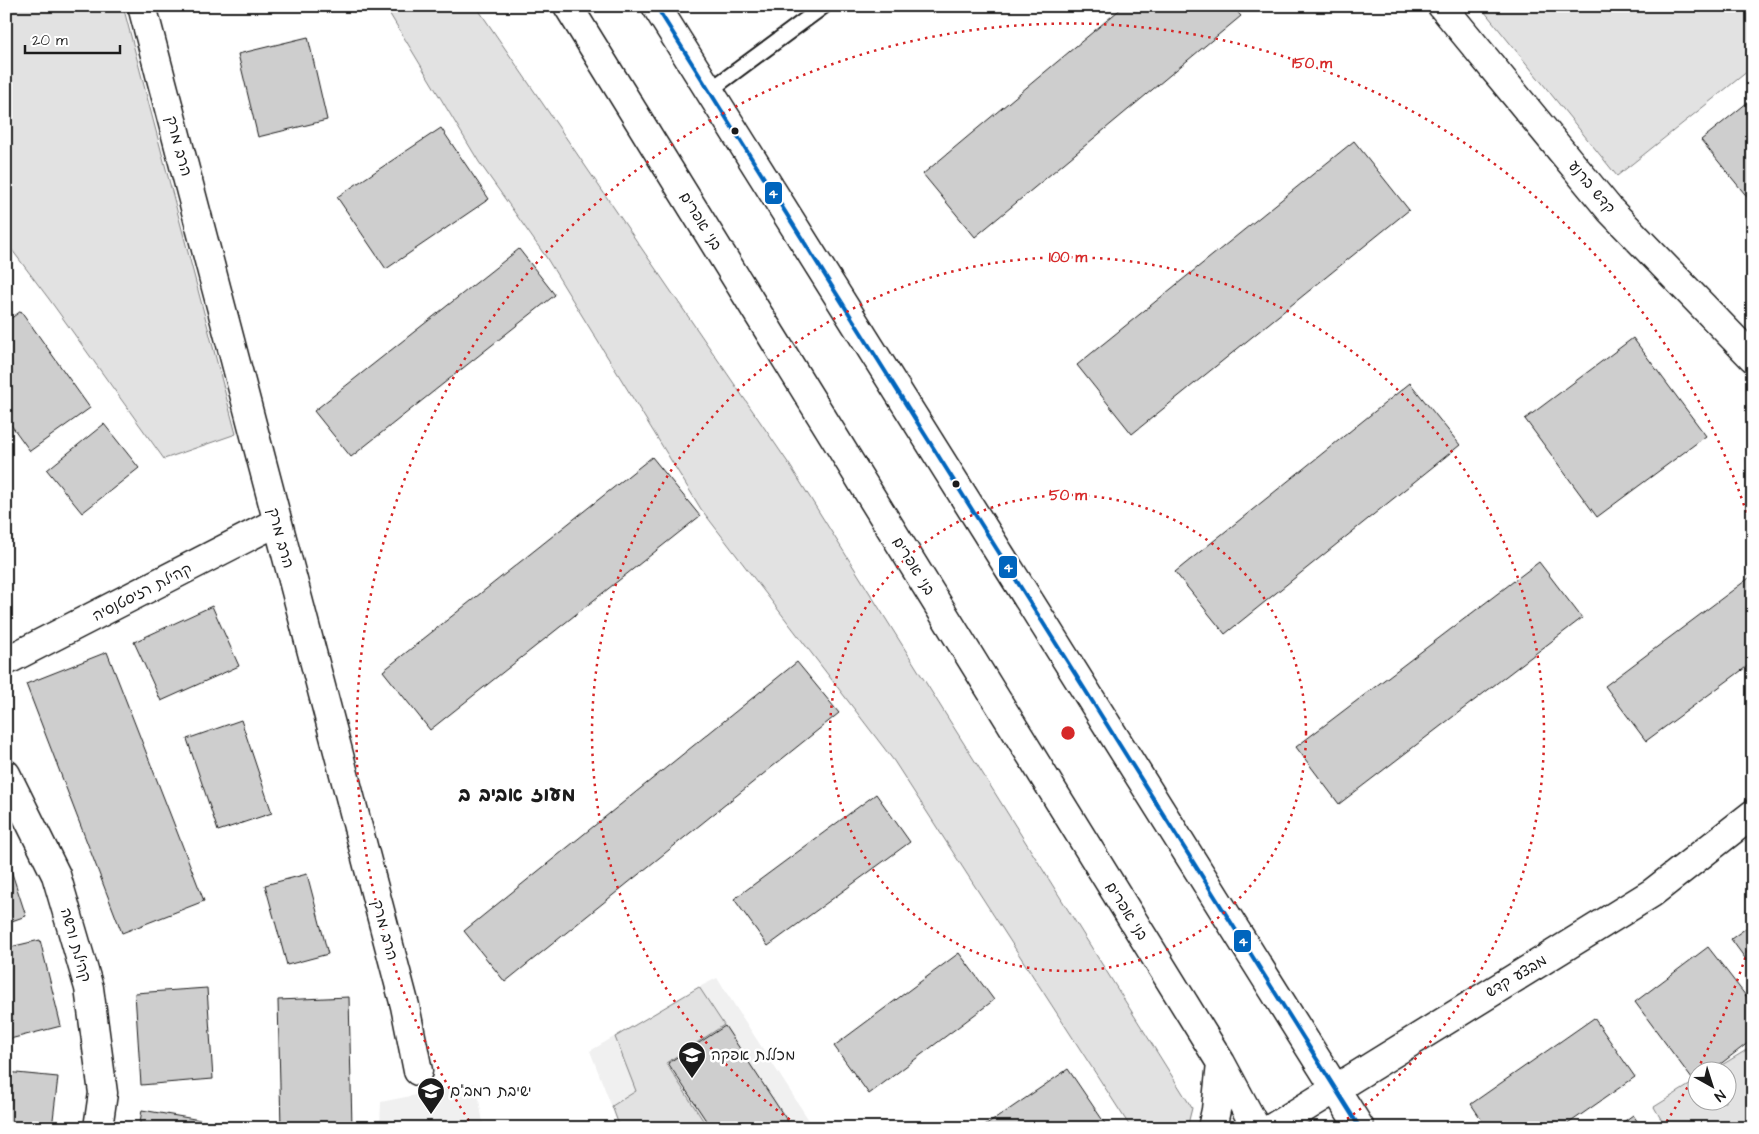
<svg xmlns="http://www.w3.org/2000/svg" width="1759" height="1134" font-family="'Architects Daughter','Playpen Sans Hebrew',sans-serif">
  <style>
    .built { fill: #f0f0f0 }
    .green { fill: #e2e2e2; stroke: #7f7f7f }
    .building { fill: #cecece; stroke: #1c1c1c }
    .lines { fill: none; stroke-linecap: round; stroke-linejoin: round }
    .lane-casing { stroke: #1c1c1c; stroke-width: 18 }
    .street-casing { stroke: #1c1c1c; stroke-width: 31 }
    .secondary-casing { stroke: #1c1c1c; stroke-width: 31 }
    .lane { stroke: #fff; stroke-width: 14 }
    .street { stroke: #fff; stroke-width: 28 }
    .secondary { stroke: #fff; stroke-width: 28 }
    .bus-1-casing { stroke: #fff; stroke-width: 8 }
    .bus-1 { stroke: #0065bd; stroke-width: 4 }
    .ring { fill: none; stroke: #d62828; stroke-width: 2.5; stroke-dasharray: 2.5 5 }
    .bus-dot { fill: #1c1c1c; stroke: #fff; stroke-width: 2 }
    .labels { text-anchor: middle; stroke-width: 5; stroke-linejoin: round; paint-order: stroke }
    .street-label { font-size: 15px; fill: #1c1c1c; stroke: #fff }
    .poi-label { font-size: 15px; fill: #1c1c1c; stroke: #fff; text-anchor: start }
    .district-label { font-size: 20px; font-weight: bold; fill: #1c1c1c; stroke: #fff }
    .centre { fill: #d62828; stroke: #fff; stroke-width: 2.5 }
    .ring-label { font-size: 15px; text-anchor: middle; font-weight: bold; fill: #d62828; stroke: #fff; stroke-width: 5; stroke-linejoin: round; paint-order: stroke }
    .line-badge { stroke: #fff; stroke-width: 2 }
    .badge-label { font-size: 14px; text-anchor: middle; font-weight: bold; fill: #fff }
  </style>
  <rect width="100%" height="100%" fill="#fff"/>
  <filter id="ink" filterUnits="userSpaceOnUse"><feTurbulence type="fractalNoise" baseFrequency=".02" numOctaves="2"/><feDisplacementMap in="SourceGraphic" scale="10" xChannelSelector="R" yChannelSelector="G"/><feConvolveMatrix kernelMatrix="1 2 1 2 8 2 1 2 1" color-interpolation-filters="sRGB"/></filter>
  <g filter="url(#ink)">
    <path class="built" d="M717 978 814 1128H620L590 1051 699 987Z
      M476 1083 484 1128H380L381 1102Z"/>
    <path class="green" d="M6 6H123L236 434 164 459 49 299 6 242Z
      M385 6H476L789 464 1192 1108 1187 1128H1131L894 761 701 509 546 257 479 162Z
      M1480 6H1753V67L1617 176Z
      M699 987 724 1025 666 1063 708 1128H620L612 1106 636 1091 615 1037Z
      M1753 1046V1128H1666L1654 1107 1696 1081V1102H1726V1072L1712 1071Z"/>
    <path class="building" d="M1124 6H1232L1241 16 975 237 923 174Z
      M308 37 327 120 258 137 238 54Z
      M1753 98V204L1701 140Z
      M441 128 489 199 386 269 337 197Z
      M1354 141 1409 210 1132 434 1077 365Z
      M519 249 555 295 351 457 314 411Z
      M21 311 90 408 30 451 6 418V322Z
      M1633 338 1706 436 1597 517 1525 419Z
      M1410 383 1460 445 1225 634 1175 572Z
      M104 424 139 468 82 513 47 470Z
      M652 457 700 516 430 730 383 671Z
      M1539 562 1582 618 1339 804 1296 747Z
      M1753 575V662L1646 741 1605 686Z
      M212 606 239 666 161 701 134 642Z
      M107 652 204 901 122 933 26 684Z
      M797 662 839 713 505 982 464 931Z
      M241 720 272 813 218 831 187 739Z
      M876 794 910 842 768 946 734 899Z
      M6 855 26 916 6 923Z
      M307 874 328 954 287 965 265 885Z
      M1753 923V969L1731 939Z
      M40 940 61 1026 6 1040V948Z
      M1708 947 1753 1005V1039L1710 1072H1696L1695 1083 1635 1002Z
      M959 953 994 1000 869 1094 834 1046Z
      M207 988 213 1079 141 1085 135 993Z
      M349 997 352 1128H281L278 1000Z
      M1594 1018 1635 1077 1562 1128H1487L1471 1104Z
      M725 1026 792 1128H711L668 1063Z
      M1068 1069 1108 1128H982Z
      M6 1072 58 1077 52 1128H6Z
      M142 1110 218 1123 217 1128H139Z
      M1633 1115 1642 1128H1615Z"/>
    <g class="lines">
      <g class="lane-casing">
        <path id="lane" d="M709 91 824 6"/>
      </g>
      <g class="street-casing">
        <path id="street" d="M142 6 405 1006 418 1071
          M1442 6 1610 210 1753 358
          M6 661 277 522
          M6 774 56 875 89 988 103 1093 98 1128"/>
      </g>
      <g class="secondary-casing">
        <path id="secondary" d="M568 6 1221 1063 1256 1128
          M656 6 1360 1128
          M1212 1128 1216 1110 1221 1063
          M1272 1128 1652 893 1753 814"/>
      </g>
      <use href="#lane" class="lane"/>
      <use href="#street" class="street"/>
      <use href="#secondary" class="secondary"/>
      <g class="bus-1-casing">
        <path id="bus-1" d="M656 6 1360 1128"/>
      </g>
      <use href="#bus-1" class="bus-1"/>
    </g>
  </g>
  <g class="ring">
    <circle cx="1068" cy="733" r="238"/>
    <path d="M802 1128A476 476 0 1 1 1334 1128"/>
    <path d="M1752 936A713 713 0 0 1 1663 1127M473 1127A713 713 0 1 1 1752 530"/>
  </g>
  <defs>
    <g id="university-pin" transform="scale(1.4375)"><path d="M0 17L-7.5 6A9.5 9.5 0 1 1 7.5 6Z" fill="#1c1c1c" stroke="#fff"/><path d="M0-5L7-2L0 1L-7-2ZM-4 1L0 2.5L4 1V4Q0 6-4 4Z" fill="#fff"/></g>
  </defs>
  <g fill-rule="evenodd">
    <use href="#university-pin" x="692" y="1055"/>
    <use href="#university-pin" x="431" y="1091"/>
  </g>
  <g class="bus-dot">
    <circle cx="735" cy="131" r="4.5"/>
    <circle cx="956" cy="484" r="4.5"/>
  </g>
  <g class="labels">
    <g class="street-label">
      <text transform="translate(179 146) rotate(75)" y="5">הרב מרק</text>
      <text transform="translate(1592 187) rotate(50)" y="5">קדש ברנע</text>
      <text transform="translate(701 221) rotate(58)" y="5">בני אפרים</text>
      <text transform="translate(281 538) rotate(75)" y="5">הרב מרק</text>
      <text transform="translate(914 566) rotate(58)" y="5">בני אפרים</text>
      <text transform="translate(142 592) rotate(-27)" y="5">קהילת רזיסטנסיה</text>
      <text transform="translate(1127 911) rotate(58)" y="5">בני אפרים</text>
      <text transform="translate(385 930) rotate(75)" y="5">הרב מרק</text>
      <text transform="translate(76 945) rotate(74)" y="5">קהילת ורשה</text>
      <text transform="translate(1516 976) rotate(-31)" y="5">מבצע קדש</text>
    </g>
    <g class="poi-label">
      <text x="711" y="1060">מכללת אפקה</text>
      <text x="450" y="1096">ישיבת רמב"ם</text>
    </g>
    <g class="district-label">
      <text x="517" y="801">מעוז אביב ב</text>
    </g>
  </g>
  <circle cx="1068" cy="733" r="8" class="centre"/>
  <g class="ring-label">
    <text x="1312" y="68">150 m</text>
    <text x="1068" y="262">100 m</text>
    <text x="1068" y="500">50 m</text>
  </g>
  <g class="line-badge">
    <rect x="764" y="181" width="19" height="24" rx="5" fill="#0065bd"/>
    <rect x="998" y="555" width="20" height="24" rx="5" fill="#0065bd"/>
    <rect x="1233" y="929" width="19" height="24" rx="5" fill="#0065bd"/>
  </g>
  <g class="badge-label">
    <text x="773" y="198">4</text>
    <text x="1008" y="572">4</text>
    <text x="1243" y="946">4</text>
  </g>
  <rect width="1759" height="1134" fill="none" stroke="#fff" stroke-width="25"/>
  <rect x="12" y="12" width="1734" height="1109" fill="none" stroke="#1c1c1c" stroke-width="2" filter="url(#ink)"/>
  <g transform="translate(1712 1086) rotate(141)"><circle r="24" fill="#ffffff" stroke="#a4a4a4"/>
  <path d="M0-4L9 19L0 12L-9 19Z" fill="#1c1c1c"/>
  <text y="-8" font-size="14" font-weight="bold" text-anchor="middle" fill="#1c1c1c">N</text>
  </g>
  <path d="M25 45v8h95v-8" fill="none" stroke="#1c1c1c" stroke-width="2.5"/>
  <text x="32" y="45" font-size="15" fill="#1c1c1c" stroke="#ffffff" stroke-width="4" paint-order="stroke">20 m</text>
</svg>
